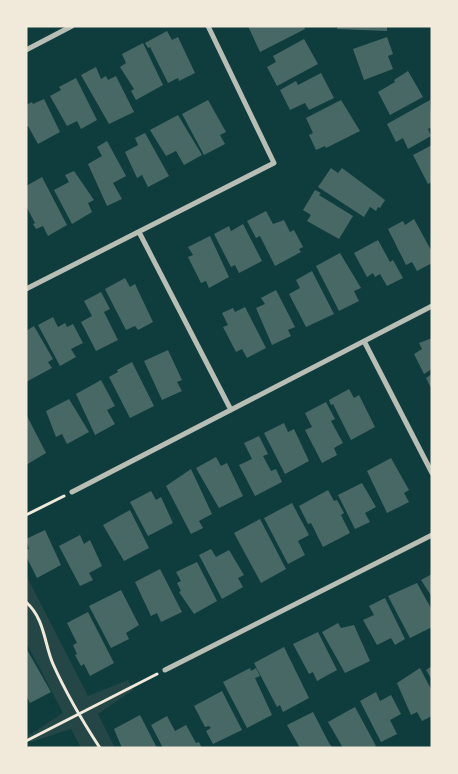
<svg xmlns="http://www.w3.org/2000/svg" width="458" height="774" font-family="'Golos Text',sans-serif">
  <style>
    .green { fill: #244646 }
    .building { fill: #486865 }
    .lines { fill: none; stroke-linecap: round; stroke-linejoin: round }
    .path { stroke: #f1e9da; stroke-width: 3 }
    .minor { stroke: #b8beb3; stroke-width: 5 }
  </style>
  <rect width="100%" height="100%" fill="#0f3d3e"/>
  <path class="green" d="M26 575 88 696 128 680 133 690 98 714 115 748H81L71 729 31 742 28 736 63 713 26 642Z"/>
  <path class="building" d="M248 26H304L305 29 260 52Z
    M338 26H387V31L337 29Z
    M167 31 172 40 178 37 195 73 179 81 178 78 168 83 150 47 148 48 145 43Z
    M387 37 393 54 388 56 393 69 364 80 353 49Z
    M304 39 318 64 277 86 267 67 276 62 273 56Z
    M143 43 163 85 136 100 131 91 134 89 120 67 126 63 122 54Z
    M96 67 101 79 106 76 108 80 116 76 134 112 109 124 81 75Z
    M408 71 423 97 390 115 378 92 395 82 394 80Z
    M321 73 334 98 309 110 305 103 290 110 280 90 296 81 298 85Z
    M76 78 97 120 81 129 77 121 67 126 50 96 61 90 59 87Z
    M44 99 60 132 38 144 28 126 26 127V105L32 102 33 104Z
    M208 100 226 132 220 135 225 144 204 155 182 114Z
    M341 100 360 131 326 148 325 146 316 150 309 135 313 133 306 118Z
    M430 100 432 127 428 129 431 136 408 149 403 138 396 142 387 124Z
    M178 115 202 155 184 165 176 151 166 156 150 130Z
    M145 133 169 176 148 187 142 175 137 178 125 152 138 145 135 138Z
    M107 141 126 176 113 183 122 199 107 206 88 164 102 156 97 147Z
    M432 145V182L428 184 413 155Z
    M331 168 338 173 342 168 385 200 380 208 378 207 376 211 370 207 364 217 318 187Z
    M74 171 94 200 88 203 92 212 72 224 54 190 69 182 65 175Z
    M42 177 67 225 48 236 43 226 36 229 33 224 35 223 26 206V186Z
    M315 190 321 193 319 195 353 216 339 239 307 221 311 215 303 210Z
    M266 211 273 224 284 220 290 232 294 230 303 247 299 249 301 252 275 266 260 236 256 238 247 221Z
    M414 219 432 252V263L417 271 412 262 406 265 388 229 403 221 405 225Z
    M243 224 262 261 239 273 235 265 231 267 214 234 229 226 231 231Z
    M210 236 229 277 209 288 206 281 201 283 188 257 193 255 188 247Z
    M378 240 390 262 393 260 403 278 387 286 380 274 375 277 373 273 367 277 354 253Z
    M340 253 361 288 354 291 359 301 339 311 316 266Z
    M312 271 334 314 306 327 289 294 300 288 296 280Z
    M125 278 130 287 135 284 153 322 138 330 135 326 126 330 105 289Z
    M276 290 295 327 288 330 291 336 272 345 256 308 265 304 261 298Z
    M101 292 110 309 104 312 118 340 96 351 81 322 92 316 84 301Z
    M245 307 266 348 247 358 242 349 236 352 223 327 228 325 222 313 233 308 235 312Z
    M53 317 58 327 65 323 67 327 73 324 83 343 71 349 76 357 60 366 38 325Z
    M34 326 53 359 48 362 52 368 26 382V331Z
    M432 338V369L424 374 414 354 422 349 419 343Z
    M168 350 182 380 177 382 182 391 162 400 144 361Z
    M132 362 154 406 130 418 109 377 118 372 117 370Z
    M432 374V390L426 378Z
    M101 380 115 406 107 410 115 424 95 435 76 394Z
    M349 389 354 398 359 395 375 427 351 440 333 404 331 405 329 400Z
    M69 399 89 432 67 444 62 434 56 437 46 411Z
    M326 402 335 419 331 421 343 443 334 448 337 455 322 463 305 430 312 427 305 413Z
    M26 414 46 453 26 465Z
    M284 423 288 432 294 429 309 461 285 474 264 433Z
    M259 436 268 454 263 456 271 471 276 469 282 482 255 496 239 465 252 459 244 443Z
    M216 457 221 466 227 463 243 496 219 508 196 468Z
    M391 458 409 490 404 493 409 502 387 513 367 471Z
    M191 469 212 514 199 521 203 528 191 534 166 486Z
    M362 483 376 507 365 513 370 522 355 529 338 495Z
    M328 490 334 501 337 500 344 513 341 515 350 533 323 547 311 523 308 524 299 506Z
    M151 491 156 500 161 497 173 523 148 536 130 502Z
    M292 503 309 535 298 541 305 555 288 564 264 518Z
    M130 510 149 548 124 561 103 525Z
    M260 519 286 569 261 583 234 533Z
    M45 530 61 565 37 578 26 556V550L29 549 26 539Z
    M80 535 84 544 90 540 102 566 89 573 93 580 80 586 59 546Z
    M211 549 216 557 229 550 244 575 238 578 243 587 222 599 199 555Z
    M197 562 217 601 194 614 179 592 181 591 177 583 181 581 176 572Z
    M160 569 182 612 161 622 157 613 151 616 135 582Z
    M432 574V597L421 580Z
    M417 583 432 610V627L410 638 388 596Z
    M121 590 139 625 126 633 129 639 111 648 89 606Z
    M385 598 405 639 395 645 391 638 377 645 363 620 374 615 369 606Z
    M88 612 114 663 90 676 84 664 81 666 75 655 77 654 73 645 77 643 67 623Z
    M338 623 341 628 354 625 370 661 345 673 322 632Z
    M318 632 337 670 317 681 313 672 309 674 293 644Z
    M284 647 309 698 283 712 280 705 277 707 254 663Z
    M26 648 51 692 30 703 26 695Z
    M432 666V680L426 670Z
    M250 668 251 671 256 668 260 676 255 678 272 715 247 728 223 682Z
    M420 668 432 691V716L422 721 417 712 411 715 397 683Z
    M222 691 242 730 213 744 206 731 211 728 209 726 205 727 194 706Z
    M376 692 380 701 391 695 401 714 390 720 397 734 381 742 360 701Z
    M355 707 376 746 373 748H343L328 722Z
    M313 712 329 743 333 748H300L292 734 287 725Z
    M140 715 157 748H122L114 729Z
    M167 716 175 731 186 725 196 743 199 742 202 748H163L151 725Z"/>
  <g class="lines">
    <path class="path" d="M26 515 64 496
      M26 602C45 619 44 643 53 664 66 693 83 722 100 748
      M26 741 157 674"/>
    <path class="minor" d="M26 50 72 26
      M139 232 231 410
      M26 289 274 163 208 26
      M364 341 432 473
      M72 492 432 306
      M165 670 432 535"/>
  </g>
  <rect width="458" height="774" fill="none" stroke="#f1e9da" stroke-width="55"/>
</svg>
